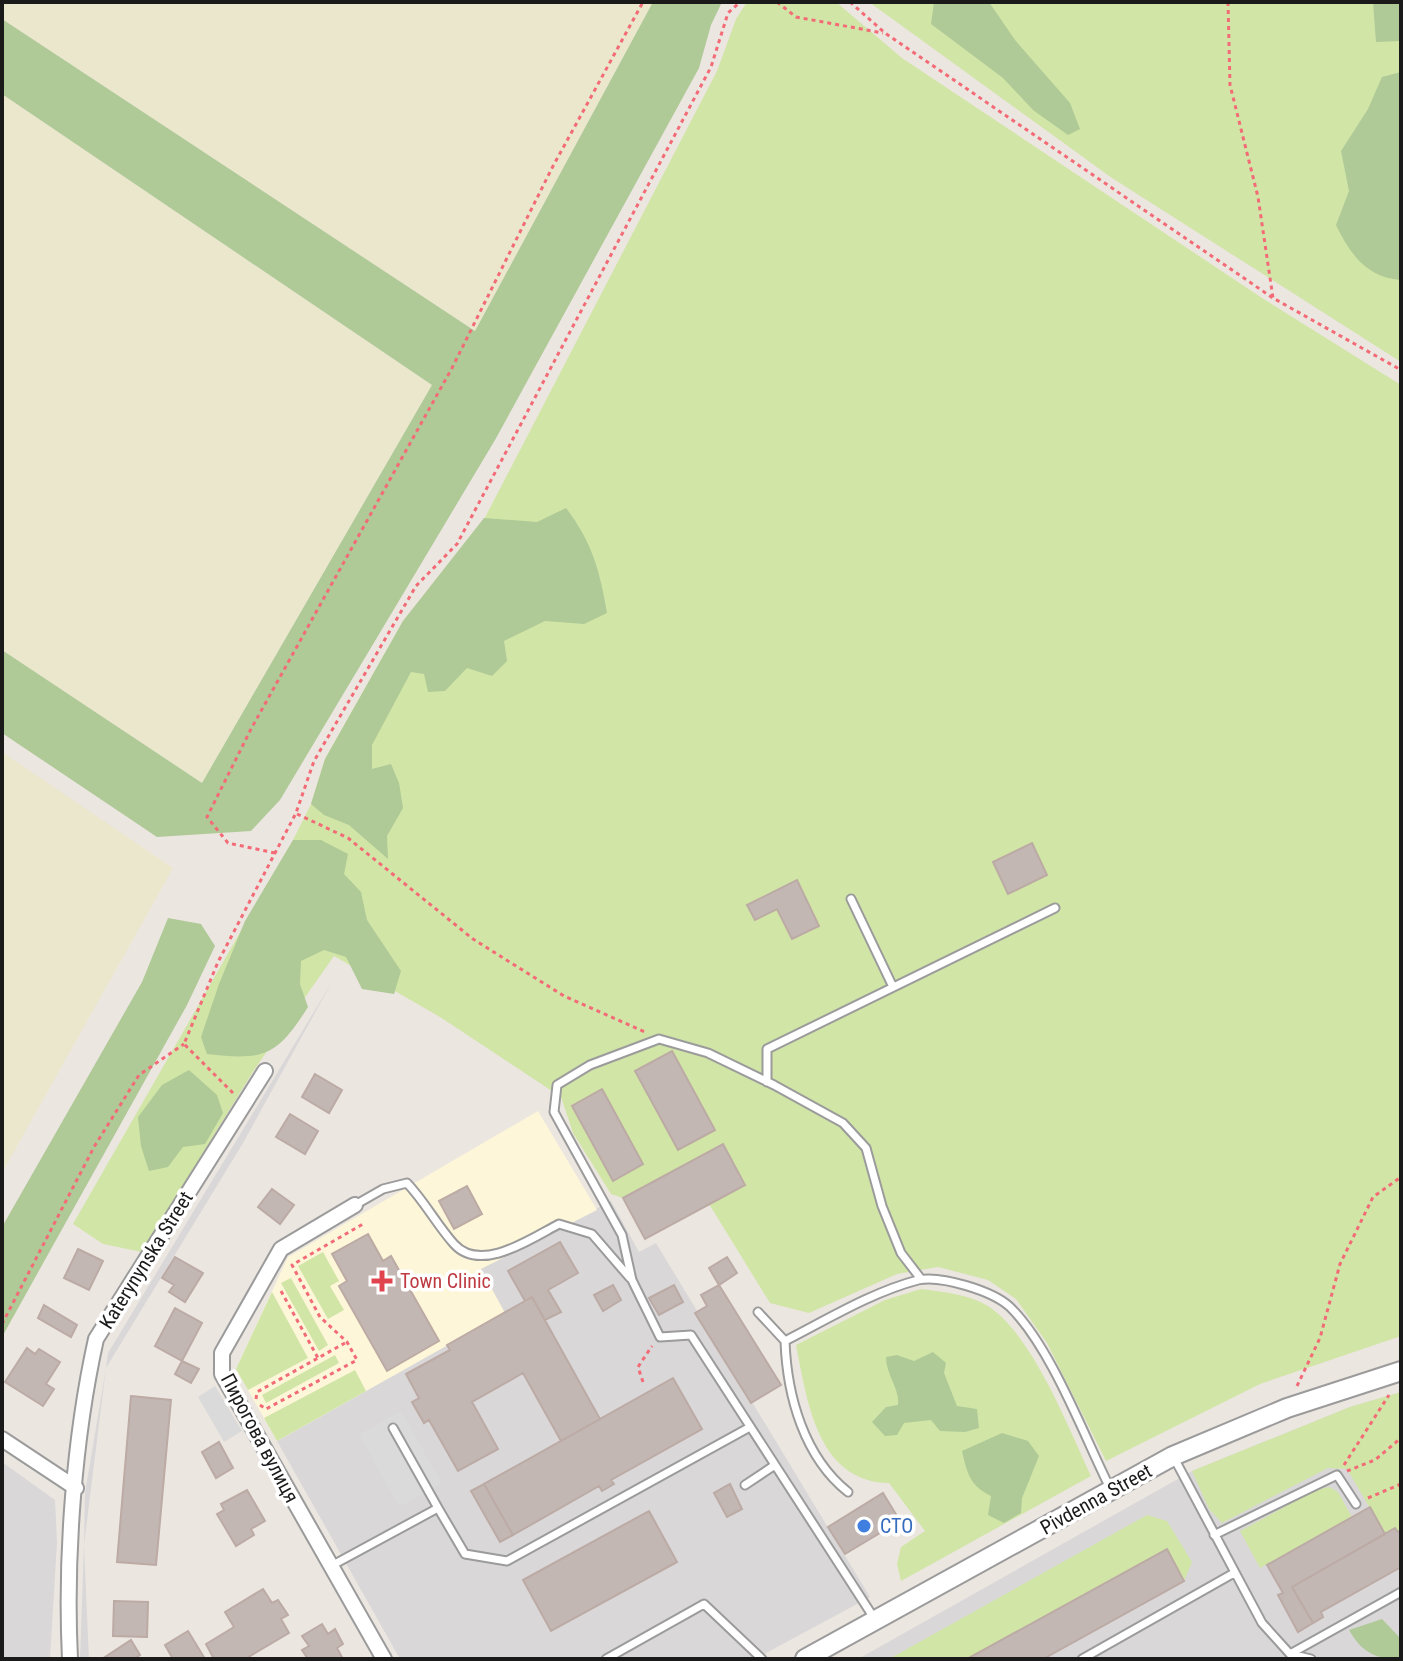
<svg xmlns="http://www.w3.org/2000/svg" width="1403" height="1661" font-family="'Roboto Condensed',sans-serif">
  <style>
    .residential { fill: #d9d7d8 }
    .education { fill: #fdf6d8 }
    .farmland { fill: #eae7cc }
    .grass { fill: #d1e5a7 }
    .forest { fill: #afc997 }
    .parking { fill: #dadada }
    .building { fill: #c3b7b4; stroke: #bcaaa4; stroke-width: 2 }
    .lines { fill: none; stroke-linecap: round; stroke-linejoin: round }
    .service-casing { stroke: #9b9b9b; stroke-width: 11 }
    .minor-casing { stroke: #9b9b9b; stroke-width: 18 }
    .tertiary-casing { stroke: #9b9b9b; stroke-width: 22 }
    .path { stroke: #f26b76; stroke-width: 3; stroke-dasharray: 4 4; stroke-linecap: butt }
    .service { stroke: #fff; stroke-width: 7 }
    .minor { stroke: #fff; stroke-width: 14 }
    .tertiary { stroke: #fff; stroke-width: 18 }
    .health-dot { fill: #e0444e; stroke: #fff; stroke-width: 3 }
    .shop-dot { fill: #3f7fe0; stroke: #fff; stroke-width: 3 }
    .labels { text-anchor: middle; stroke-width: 7; stroke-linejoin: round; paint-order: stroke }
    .street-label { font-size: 20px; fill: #1a1a1a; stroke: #fff }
    .health-label { font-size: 20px; fill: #be3a42; stroke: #fff; text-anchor: start }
    .shop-label { font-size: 20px; fill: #366cbe; stroke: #fff; text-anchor: start }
  </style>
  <rect width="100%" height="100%" fill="#ece6e0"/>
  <path class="residential" d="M332 982 243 1143 106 1368 84 1545 89 1659H80L84 1545 85 1493 106 1368 108 1353Z
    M611 1201 639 1252 656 1243 870 1597 755 1659H400L277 1441 504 1313 480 1269Z
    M1401 1392V1659H858L1192 1471 1350 1407Z
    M2 1462 55 1500 57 1542 50 1659H2Z"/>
  <path class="education" d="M538 1111 597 1210 481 1269 505 1313 277 1441 236 1369 288 1257Z"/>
  <path class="farmland" d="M2 2H653L475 331 2 19Z
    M2 94 432 385 202 783 2 650Z
    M2 752 173 868 2 1173Z"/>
  <path class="grass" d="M747 2H836L902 58 1259 296 1401 385V1336L1260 1384 1106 1461 1047 1343 1016 1299 988 1280 938 1267 897 1274 809 1313 770 1303 709 1204 745 1185 724 1144 623 1198 611 1194 573 1133 561 1097 440 1017 334 956 254 1070 142 1252 103 1244 73 1224 293 840 311 804 325 759 403 621 479 529 717 71 736 19Z
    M869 2H1401V362L1112 178Z
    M323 1252 339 1281 330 1286 344 1310 328 1319 298 1266Z
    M291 1278 328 1345 319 1351 281 1283Z
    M921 1289C943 1292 969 1294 988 1306 1032 1334 1069 1429 1091 1476L901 1581 897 1564 901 1547 925 1531 889 1483C817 1482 807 1400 796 1345L885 1300Z
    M272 1292 308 1358 248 1390 236 1369Z
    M335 1355 339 1363 266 1403 262 1395Z
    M355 1370 366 1391 277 1441 264 1418Z
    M1401 1392V1530L1398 1532 1395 1528 1385 1534 1347 1469 1328 1468 1222 1523 1209 1509 1192 1471 1350 1407Z
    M1329 1487 1338 1492 1352 1517 1260 1568 1240 1531 1316 1490Z
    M1147 1515 1167 1521 1192 1562 1184 1581 1167 1550 967 1659H889Z"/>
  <path class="forest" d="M653 2H722L711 25 699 68 495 440 280 800 251 831 157 837 2 733V650L202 783 432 385 2 94V19L475 331Z
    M934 2H989L1015 40 1070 103 1080 129 1068 135 1033 110 1003 78 931 24Z
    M1373 2H1401V41L1376 42Z
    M1401 72V280C1367 278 1350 254 1336 225L1349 191 1341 151 1368 109 1382 77Z
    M566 508C592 542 600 571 607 613L584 624 545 621 504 641 507 661 492 676 467 668 445 691 428 692 424 674 411 672 372 745V769L391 764 399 783 403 808 387 836 388 859 349 825 324 815 311 804 325 759 403 621 484 518 537 522Z
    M293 840H321L348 854 344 874 361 892 367 920 401 971 394 994 362 989 346 957 324 950 301 961 300 984 308 1007C277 1056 264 1061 207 1054L201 1037 219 984 245 921Z
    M168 918 201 924 215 946 187 1005 2 1337V1227L142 982Z
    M189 1070 217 1095 223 1113 205 1144 183 1147 168 1167 149 1171 141 1146 138 1117 162 1085Z
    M933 1352 946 1363 944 1373 957 1406 977 1409 979 1428 965 1432 940 1431 931 1420 904 1423 897 1435 885 1436 872 1422 886 1407 898 1405C900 1389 886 1375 886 1357L897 1355 914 1361Z
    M1002 1433 1028 1441 1039 1456 1022 1498 1021 1513 1004 1523 988 1515 991 1496C970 1486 967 1473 962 1451Z
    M1382 1619 1401 1639V1659C1376 1659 1362 1653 1349 1630Z"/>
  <path class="parking" d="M215 1386 242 1431 224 1442 198 1397Z
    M401 1411 442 1483 399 1507 359 1434Z"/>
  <path class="building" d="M1032 843 1047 875 1008 894 993 862Z
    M797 880 819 926 792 939 777 909 755 920 747 905Z
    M672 1051 715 1130 678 1150 635 1071Z
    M315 1074 342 1090 329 1113 302 1097Z
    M602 1089 643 1164 613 1181 572 1106Z
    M290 1114 318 1131 305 1154 276 1137Z
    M723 1144 745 1185 645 1239 623 1198Z
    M467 1186 482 1214 454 1229 439 1201Z
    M272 1189 294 1205 280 1224 258 1207Z
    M368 1234 383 1261 391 1256 439 1341 387 1371 339 1286 347 1281 332 1254Z
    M560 1242 578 1273 548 1290 561 1312 545 1320 532 1297 525 1301 508 1271Z
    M78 1249 103 1261 89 1290 64 1278Z
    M175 1257 203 1273 185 1302 169 1292 174 1285 162 1278Z
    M727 1257 737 1273 719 1285 709 1268Z
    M613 1285 621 1300 603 1311 594 1295Z
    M674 1285 683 1302 659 1315 649 1298Z
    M719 1285 781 1385 751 1403 695 1313 707 1306 701 1295Z
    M532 1297 600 1419 561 1441 523 1373 472 1402 498 1449 458 1471 429 1420 424 1423 412 1402 419 1398 406 1374 450 1350 447 1345Z
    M44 1305 77 1325 71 1337 38 1318Z
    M175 1308 202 1323 182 1361 155 1346Z
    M27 1348 35 1354 39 1349 60 1362 46 1384 54 1389 43 1406 5 1382Z
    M182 1361 199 1369 191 1383 175 1374Z
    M673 1378 702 1429 611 1480 614 1484 602 1491 599 1486 513 1535 484 1484Z
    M131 1396 171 1400 156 1565 117 1562Z
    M219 1442 233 1468 216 1478 202 1452Z
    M484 1484 513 1535 500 1542 471 1491Z
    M730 1484 742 1509 727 1517 714 1493Z
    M247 1490 265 1521 251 1529 254 1535 236 1546 217 1514 224 1510 221 1504Z
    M883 1493 900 1521 845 1554 828 1527Z
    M1370 1507 1385 1534 1292 1587 1313 1623 1298 1632 1278 1595 1283 1593 1267 1565Z
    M649 1511 677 1562 551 1631 523 1580Z
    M1395 1528 1398 1532 1401 1530V1567L1321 1612 1323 1617 1313 1623 1292 1587Z
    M1167 1549 1184 1581 1043 1659H967Z
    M263 1589 272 1603 278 1600 288 1615 281 1619 289 1633 245 1659H214L206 1644 234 1627 225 1612Z
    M114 1601 148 1602 147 1637 113 1636Z
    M322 1624 328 1634 335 1629 343 1644 337 1648 343 1659H308L302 1650 309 1646 302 1636Z
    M188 1631 205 1659H173L165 1645Z
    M131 1640 140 1655 134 1659H102Z"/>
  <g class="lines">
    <g class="service-casing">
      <path id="service" d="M851 899 893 987
        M767 1082V1049L1055 908
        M355 1205 383 1189 407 1183C425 1202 437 1225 454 1244 481 1274 532 1238 559 1224L592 1234 630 1278
        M758 1312 785 1341C787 1396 804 1457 848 1492
        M785 1341C828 1319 872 1292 918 1280 941 1275 993 1291 1010 1307 1051 1347 1084 1436 1110 1488
        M393 1428 438 1508
        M1173 1456 1262 1623 1290 1654 1311 1659
        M745 1485 775 1465
        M1214 1535 1337 1475 1356 1504
        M331 1566 438 1508 465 1554 507 1561 750 1427
        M874 1618 691 1335 660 1337 632 1280 622 1235 554 1112 557 1085 590 1065 659 1039 708 1053 774 1085 843 1123 866 1148 882 1206 901 1253 921 1279
        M1290 1654 1401 1592
        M606 1659 704 1604 762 1659
        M1082 1659 1234 1573"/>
    </g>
    <g class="minor-casing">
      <path id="minor" d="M355 1205 281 1249 222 1353V1374L384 1659
        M2 1439 76 1488
        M70 1659C65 1558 74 1438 96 1339L265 1071"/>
    </g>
    <g class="tertiary-casing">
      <path id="tertiary" d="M805 1659 1173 1456 1287 1408 1401 1371"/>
    </g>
    <path class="path" d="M777 2 796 17 883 33
      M850 2 885 33 1273 298 1401 370
      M1228 2 1230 85 1258 197 1273 298
      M297 814 348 838 473 939 564 996 645 1032
      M275 853 228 843 207 817 251 729 452 368 552 168 643 2
      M233 1093 184 1044 218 962 296 813 314 761 416 586 457 544 711 67 728 13 740 2
      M281 1291 318 1358
      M2 1324 94 1147 139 1075 184 1044
      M643 1382 638 1367 652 1346
      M1297 1386 1320 1338 1340 1264 1373 1197 1401 1177
      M256 1399 257 1392 345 1343
      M260 1405 266 1409 357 1360 347 1342 320 1317 292 1265 363 1224
      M1344 1465 1389 1395
      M1347 1471 1375 1460 1401 1438
      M1368 1498 1401 1484"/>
    <use href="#service" class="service"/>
    <use href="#minor" class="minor"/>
    <use href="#tertiary" class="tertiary"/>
  </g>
  <path class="health-dot" d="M378 1269h8v8h8v8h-8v8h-8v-8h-8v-8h8z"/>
  <circle class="shop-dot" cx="864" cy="1526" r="8"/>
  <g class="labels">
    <g class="street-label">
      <text transform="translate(146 1260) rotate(-58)" y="7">Katerynynska Street</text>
      <text transform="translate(260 1438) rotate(62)" y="7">Пирогова вулиця</text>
      <text transform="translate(1096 1499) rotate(-29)" y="7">Pivdenna Street</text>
    </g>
    <g class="health-label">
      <text x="400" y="1288">Town Clinic</text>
    </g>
    <g class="shop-label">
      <text x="880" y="1533">СТО</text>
    </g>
  </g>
  <rect width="1403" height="1661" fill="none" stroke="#1a1a1a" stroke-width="8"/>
</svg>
